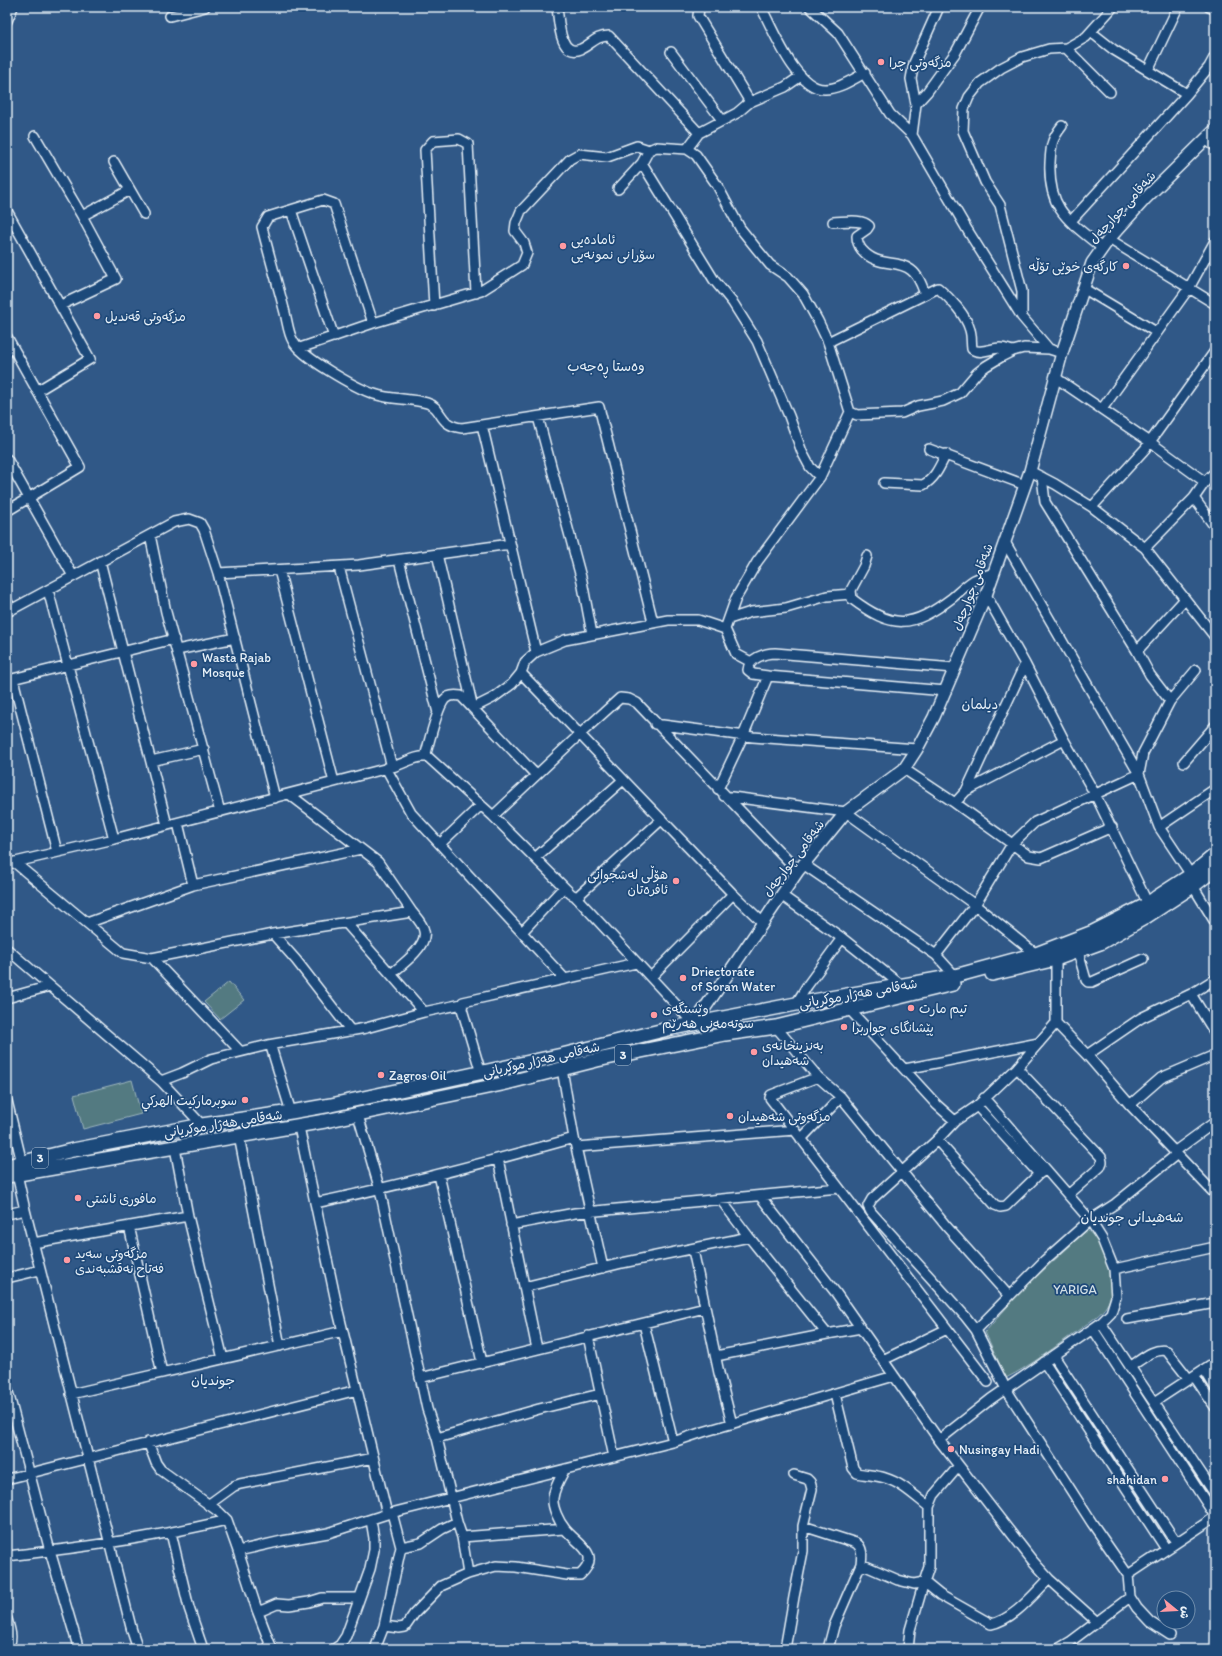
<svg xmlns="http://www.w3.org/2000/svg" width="1222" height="1656" font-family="Itim,'Playpen Sans Arabic',sans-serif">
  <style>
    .green { fill: #537a81; stroke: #9eb6bc }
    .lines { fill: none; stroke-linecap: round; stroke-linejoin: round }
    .minor-casing { stroke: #e8f1f8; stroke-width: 12 }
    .major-casing { stroke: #e8f1f8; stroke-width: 14 }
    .highway-casing { stroke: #e8f1f8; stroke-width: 16 }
    .minor { stroke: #1f4a7a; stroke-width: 9 }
    .major { stroke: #1f4a7a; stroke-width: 11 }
    .highway { stroke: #1f4a7a; stroke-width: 13 }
    .poi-dot { fill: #ff9aa2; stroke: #1f4a7a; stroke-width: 1.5 }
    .labels { text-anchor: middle; stroke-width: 3.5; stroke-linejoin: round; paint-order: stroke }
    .shield { fill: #1f4a7a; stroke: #acbfd2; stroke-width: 1 }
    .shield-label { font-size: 12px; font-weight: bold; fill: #e8f1f8 }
    .poi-label { font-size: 13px; fill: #e8f1f8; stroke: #1f4a7a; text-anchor: start }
    .street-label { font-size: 13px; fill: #e8f1f8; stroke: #1f4a7a }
    .park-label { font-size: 13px; fill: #d2dfe6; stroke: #1f4a7a }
    .neighbourhood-label { font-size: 14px; fill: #e8f1f8; stroke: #1f4a7a }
  </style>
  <rect width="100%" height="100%" fill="#305887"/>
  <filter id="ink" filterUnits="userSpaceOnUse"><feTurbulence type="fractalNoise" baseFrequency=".025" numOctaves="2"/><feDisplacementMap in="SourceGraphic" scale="8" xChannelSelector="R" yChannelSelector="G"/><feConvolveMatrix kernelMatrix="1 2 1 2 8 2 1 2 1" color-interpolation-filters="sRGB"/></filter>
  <g filter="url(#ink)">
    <path class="green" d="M229 982 244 1000 220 1019 204 1002Z
      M132 1080 141 1114 83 1129 74 1095Z
      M1087 1230C1097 1237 1105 1252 1107 1263 1111 1276 1115 1293 1107 1305 1101 1315 1089 1322 1080 1329 1056 1346 1032 1365 1006 1378L985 1332 1023 1289Z"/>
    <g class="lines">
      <g class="minor-casing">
        <path id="minor" d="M557 7C559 20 559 58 581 49 592 44 595 36 609 36L699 133
          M699 7 698 16 750 102
          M761 7C773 29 796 90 825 89 839 89 853 79 865 73
          M810 7 838 33 890 114 912 135 968 231 1022 317 1049 349 1062 353
          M1209 7 1215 9
          M170 16 205 7
          M7 21 13 7
          M1091 32 1114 50 1187 94
          M1066 48 1110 92
          M671 52 722 120
          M1148 70 1178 7
          M916 104 927 92 956 52 980 7
          M1062 126C1051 140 1051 146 1050 163 1048 210 1069 221 1102 248
          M912 135 916 104 911 79 914 63 939 7
          M35 136 82 216 116 279 61 305
          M1206 140 1215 146
          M687 149 699 133 737 113 750 102 785 87 801 76
          M114 162 144 214
          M642 163 714 280 733 303 757 341 789 416 802 452 810 467 820 477
          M618 189 642 163 649 150 656 147 687 149 696 155 717 185 740 228 756 248 770 265 788 277 803 294 818 321 828 342 850 412 857 415 902 413 918 406 943 401 960 393 977 373 986 366 1001 357 1013 351 1024 348 1049 349
          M291 210 334 337
          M7 211 90 359 37 391
          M82 216 130 190
          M1071 221 1187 94 1209 67 1215 56
          M833 222C843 222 862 218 869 226L867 229 857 236C857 242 858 245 862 250 878 268 897 259 911 270 919 276 922 286 925 294
          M1109 239 1215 304
          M1083 288 1156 332
          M434 306 425 150 433 141 459 139 468 144 476 293
          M1022 317V291L1000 205 985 182 963 131 964 109 969 97 980 83 1001 68 1022 57 1049 49 1066 48 1072 45 1086 37 1113 7
          M373 323 334 204 323 200 268 217 262 227C269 255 277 282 284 309 287 319 288 333 293 341 301 357 356 388 374 394 391 400 410 398 427 403 444 408 437 425 462 428L599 407 653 622
          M7 337 80 467 7 511
          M828 342 938 288C950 298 966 315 970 330 972 336 971 343 972 349 980 355 991 348 1000 348 1005 348 1009 350 1013 351
          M300 348 373 323 481 291 522 265 527 253 524 243 515 231 516 223 521 211 570 159 579 154 607 157 637 146 649 150
          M1056 378 1150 442 1205 482
          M1102 409 1189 288 1215 241
          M538 417 582 581 592 634
          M482 425 536 652
          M929 449 1025 485
          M7 459 73 576
          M1030 471 1055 484 1092 507 1145 548 1215 637
          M1042 477 1045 502 1137 651 1150 675 1170 701
          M884 483 923 485C935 479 940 466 946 454
          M1194 498 1215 527
          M1092 507 1145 449 1215 351
          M150 535 166 612 220 812
          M1005 542 1139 774 1159 827 1191 875
          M1145 548 1194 498 1205 482 1215 472
          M437 554 473 708 493 698 512 684 521 673 525 662 536 652 565 640 668 620H698L725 629 736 654 751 662
          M867 556 864 566 851 590 852 599C893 630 912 628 952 598 959 592 966 585 974 580 980 577 987 575 994 573
          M399 560 438 713
          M100 561 167 825
          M339 567 392 767
          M279 570 334 782
          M218 573 359 565 510 544
          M48 590 114 839
          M986 595 1025 664 1064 740 1095 794 1148 904
          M7 601 11 610
          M7 612 174 522 189 519 200 523 204 530 218 573 275 798
          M729 619 751 612 786 608 827 596 851 594
          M725 629 736 598 757 562 820 477 850 412
          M177 650 235 638
          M1137 651 1185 599
          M521 673 733 894 762 922
          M13 679 57 852
          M8 680 174 639
          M946 691 768 676 753 674 748 670C749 658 765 653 775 653L954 668
          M655 724 753 737 917 749
          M425 757C429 743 436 711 444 700 448 695 455 695 461 696L536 775
          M151 761 204 749
          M1184 762 1215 726
          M386 768 411 813 565 979
          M904 769 955 803 1029 856 1041 858 1112 827
          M718 789 743 736 768 676
          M966 791 1025 664
          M724 796 846 812 975 905 1036 954
          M955 803 966 791 1064 740
          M493 816 579 735 620 698 629 699 637 703 798 871
          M178 823 193 885
          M1159 827 1215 789
          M440 844 481 805
          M535 858 623 780
          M14 862 123 953 152 958 273 934 412 912 378 862 289 794
          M7 864 114 839 392 767C404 764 416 755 428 757L493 816 571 894 575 896 579 895 661 820
          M803 864 936 955 955 976
          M1193 886 1215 922
          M781 895 842 938 901 985
          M575 896 694 1024
          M87 923 193 885 361 849
          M346 923 424 1012
          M522 932 564 887
          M273 934 296 960 351 1031
          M7 949 161 1081 202 1125
          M1078 952 1086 980 1088 982H1092L1143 959
          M936 955 975 905 1012 844 1035 822 1139 774 1143 753 1170 701 1196 670
          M152 958 240 1051
          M1056 959V1023L1017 1068 977 1106 955 1121 937 1140 872 1199 868 1206 871 1212 965 1316 976 1330 1006 1389 1092 1523 1128 1575 1130 1597 1137 1608 1150 1622 1170 1635
          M391 974C402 965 428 946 424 931 423 924 416 917 412 912
          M651 977 733 894
          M1191 994 1215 1033
          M7 998 50 986
          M796 1004 807 986 842 938
          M849 1009 937 1105 955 1121
          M1056 1023 1087 1055 1130 1105 1215 1194
          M776 1027 818 1077 841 1097 947 1227 1009 1296
          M268 1045 366 1028 424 1012 462 1004
          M1087 1055 1141 1018 1191 994 1215 979
          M1017 1068 1101 1157 1102 1162 1100 1167 1068 1195
          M562 1069 574 1138 603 1268
          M905 1069 1039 1043
          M481 1073 462 1009 463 1002 636 963
          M818 1077 771 1095 770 1098 988 1382
          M161 1081 182 1073 211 1059 268 1045 271 1047 291 1112
          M7 1101 22 1163
          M1130 1105 1161 1078 1215 1055
          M977 1106 1039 1174
          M358 1115 380 1190 427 1409 437 1438 457 1522 462 1537 468 1574
          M299 1127 338 1311 387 1514
          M239 1136 280 1346
          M801 1139 841 1097
          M937 1140 995 1205 1000 1207 1006 1206 1039 1174 1045 1170
          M576 1147 795 1130
          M175 1148 188 1216 223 1359
          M1174 1152 1215 1122
          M498 1159 537 1349
          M17 1174 25 1210 132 1631 138 1649
          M439 1175 482 1362
          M760 1196 836 1293 939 1440 1032 1560 1049 1579 1097 1622
          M721 1200 749 1237 827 1334
          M315 1203C403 1185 488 1162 574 1138
          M7 1214 25 1210
          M511 1225 575 1213 839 1188
          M129 1226 162 1373
          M33 1243 188 1216
          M693 1250 719 1373 732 1424
          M1114 1269 1215 1247
          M7 1278 40 1270
          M524 1287 622 1263 749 1237
          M1127 1319 1215 1303
          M1101 1323 1215 1494
          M644 1324 673 1442
          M1093 1329 1215 1516
          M976 1330 1045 1260 1090 1220 1115 1204 1177 1154
          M588 1336 614 1457
          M716 1356 827 1334 861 1328
          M1054 1356 1176 1542
          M883 1360 947 1329
          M1044 1362 1166 1549
          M1130 1367C1141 1360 1154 1347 1167 1351L1189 1379
          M1204 1369 1215 1387
          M1194 1376 1215 1407
          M420 1378 705 1308
          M7 1388 50 1551 77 1643
          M71 1394 343 1331
          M835 1394 853 1468 857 1473C866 1475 876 1475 885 1478 902 1483 915 1496 929 1507
          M1154 1402 1215 1362
          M437 1438 539 1409 600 1394
          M939 1440 991 1399 1101 1323 1111 1313 1116 1297 1114 1269 1102 1239 1090 1220 984 1098
          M148 1442 156 1463 161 1470 219 1512 227 1520 238 1551 282 1541 328 1533 387 1514 673 1442 703 1432 894 1376
          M7 1479 357 1390
          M208 1505 234 1486 240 1484 373 1458
          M803 1526 856 1543C863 1548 862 1555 861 1564L834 1626 828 1649
          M171 1533 189 1608 203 1649
          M462 1537 564 1529
          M401 1547 421 1543 442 1529 457 1522
          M238 1551 257 1610H263L277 1604 289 1605 309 1602 322 1598H359
          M7 1556C81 1548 154 1538 227 1520
          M861 1564 898 1580 914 1584 924 1582 929 1567V1507L934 1495 958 1467
          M1128 1575 1215 1517
          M257 1610 272 1649
          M7 1619C10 1630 14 1639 7 1649
          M384 1626 399 1628 405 1627 414 1614 441 1586 468 1574 496 1566 516 1567 567 1575H580C603 1554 577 1544 565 1529 559 1522 552 1507 553 1498 554 1488 560 1478 565 1469
          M334 1649 340 1645 346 1636 370 1569 374 1550V1538L371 1520
          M375 1649 384 1626 401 1547 392 1513
          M785 1649 794 1597 803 1551V1526L812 1489 810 1482 807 1479 794 1475
          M908 1649 910 1630 924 1582 940 1595 991 1624C1013 1620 1033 1595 1049 1579
          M1058 1649 1070 1642 1130 1597"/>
      </g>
      <g class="major-casing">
        <path id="major" d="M694 1024 798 871 846 812 904 769 917 749 934 717 986 595 1030 471 1062 353 1092 263 1109 239 1145 199 1215 130"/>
      </g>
      <g class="highway-casing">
        <path id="highway" d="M992 974 1056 959 1100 943 1144 918 1193 886 1215 869
          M7 1166 73 1150 202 1125 291 1112 331 1105 562 1055 672 1028 796 1004 955 976 1036 954 1093 932 1148 904 1157 897 1191 875 1215 855
          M7 1176 325 1121 502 1084 597 1060 725 1034 776 1027 953 984"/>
      </g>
      <use href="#minor" class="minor"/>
      <use href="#major" class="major"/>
      <use href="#highway" class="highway"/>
    </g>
  </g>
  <g class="poi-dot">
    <circle cx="881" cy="62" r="4"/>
    <circle cx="563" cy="246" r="4"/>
    <circle cx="1126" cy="266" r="4"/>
    <circle cx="97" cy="316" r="4"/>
    <circle cx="194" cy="664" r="4"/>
    <circle cx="676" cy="881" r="4"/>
    <circle cx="683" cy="978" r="4"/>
    <circle cx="911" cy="1008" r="4"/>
    <circle cx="654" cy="1015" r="4"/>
    <circle cx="844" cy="1027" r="4"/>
    <circle cx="754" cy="1052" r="4"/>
    <circle cx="381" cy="1075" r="4"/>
    <circle cx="245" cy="1100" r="4"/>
    <circle cx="730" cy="1116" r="4"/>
    <circle cx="78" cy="1198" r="4"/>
    <circle cx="67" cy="1260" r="4"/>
    <circle cx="951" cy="1449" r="4"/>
    <circle cx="1165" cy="1479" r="4"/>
  </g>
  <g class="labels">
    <g class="shield">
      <rect x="615" y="1045" width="16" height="20" rx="3"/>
      <rect x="32" y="1148" width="16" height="20" rx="3"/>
    </g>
    <g class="shield-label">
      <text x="623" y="1059">3</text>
      <text x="40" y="1162">3</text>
    </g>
    <g class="poi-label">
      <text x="889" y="67">مزگەوتى چرا</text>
      <text x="571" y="244">ئامادەیی<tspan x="571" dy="15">سۆرانی نمونەیی</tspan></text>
      <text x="1118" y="271" text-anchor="end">کارگەی خوێی تۆڵە</text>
      <text x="105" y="321">مزگەوتی قەندیل</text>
      <text x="202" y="662">Wasta Rajab<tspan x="202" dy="15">Mosque</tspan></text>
      <text x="668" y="879" text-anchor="end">هۆڵی لەشجوانی<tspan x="668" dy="15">ئافرەتان</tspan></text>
      <text x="691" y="976">Driectorate<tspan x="691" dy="15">of Soran Water</tspan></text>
      <text x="662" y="1013">وێستگەی<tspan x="662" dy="15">سوتەمەنی هەرێم</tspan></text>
      <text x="919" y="1013">تيم مارت</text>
      <text x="852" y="1032">پێشانگای چواربرا</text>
      <text x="762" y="1050">بەنزینخانەی<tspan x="762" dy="15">شەهیدان</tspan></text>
      <text x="389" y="1080">Zagros Oil</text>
      <text x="237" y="1105" text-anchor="end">سوبرماركيت الهركي</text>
      <text x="738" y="1121">مزگەوتی شەهیدان</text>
      <text x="86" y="1203">مافوری ئاشتی</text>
      <text x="75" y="1258">مزگەوتی سەید<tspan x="75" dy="15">فەتاح نەقشبەندی</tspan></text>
      <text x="959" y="1454">Nusingay Hadi</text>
      <text x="1157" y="1484" text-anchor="end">shahidan</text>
    </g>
    <g class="street-label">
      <text transform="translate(1122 207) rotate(-48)" y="5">شەقامی چوارچەل</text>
      <text transform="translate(972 587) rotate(-69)" y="5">شەقامی چوارچەل</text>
      <text transform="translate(793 858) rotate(-53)" y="5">شەقامی چوارچەل</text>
      <text transform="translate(858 993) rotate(-10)" y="5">شەقامی ھەژار موکریانی</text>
      <text transform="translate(541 1059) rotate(-13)" y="5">شەقامی ھەژار موکریانی</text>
      <text transform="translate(223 1123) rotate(-9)" y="5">شەقامی ھەژار موکریانی</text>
    </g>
    <g class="park-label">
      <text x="1075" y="1294">YARIGA</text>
    </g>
    <g class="neighbourhood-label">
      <text x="606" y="371">وەستا ڕەجەب</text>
      <text x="980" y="709">دیلمان</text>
      <text x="1132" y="1222">شەھیدانی جوندیان</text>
      <text x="213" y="1385">جوندیان</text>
    </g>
  </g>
  <rect width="1222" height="1656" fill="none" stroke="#1f4a7a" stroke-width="24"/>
  <rect x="12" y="12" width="1198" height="1632" fill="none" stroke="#e8f1f8" stroke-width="1.5" filter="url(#ink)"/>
  <g transform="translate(1176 1610) rotate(108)"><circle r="19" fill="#1f4a7a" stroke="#6f8dac"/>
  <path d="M0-3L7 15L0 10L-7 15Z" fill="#ff9aa2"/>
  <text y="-6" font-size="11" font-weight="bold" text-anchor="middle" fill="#e8f1f8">ش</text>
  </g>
</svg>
